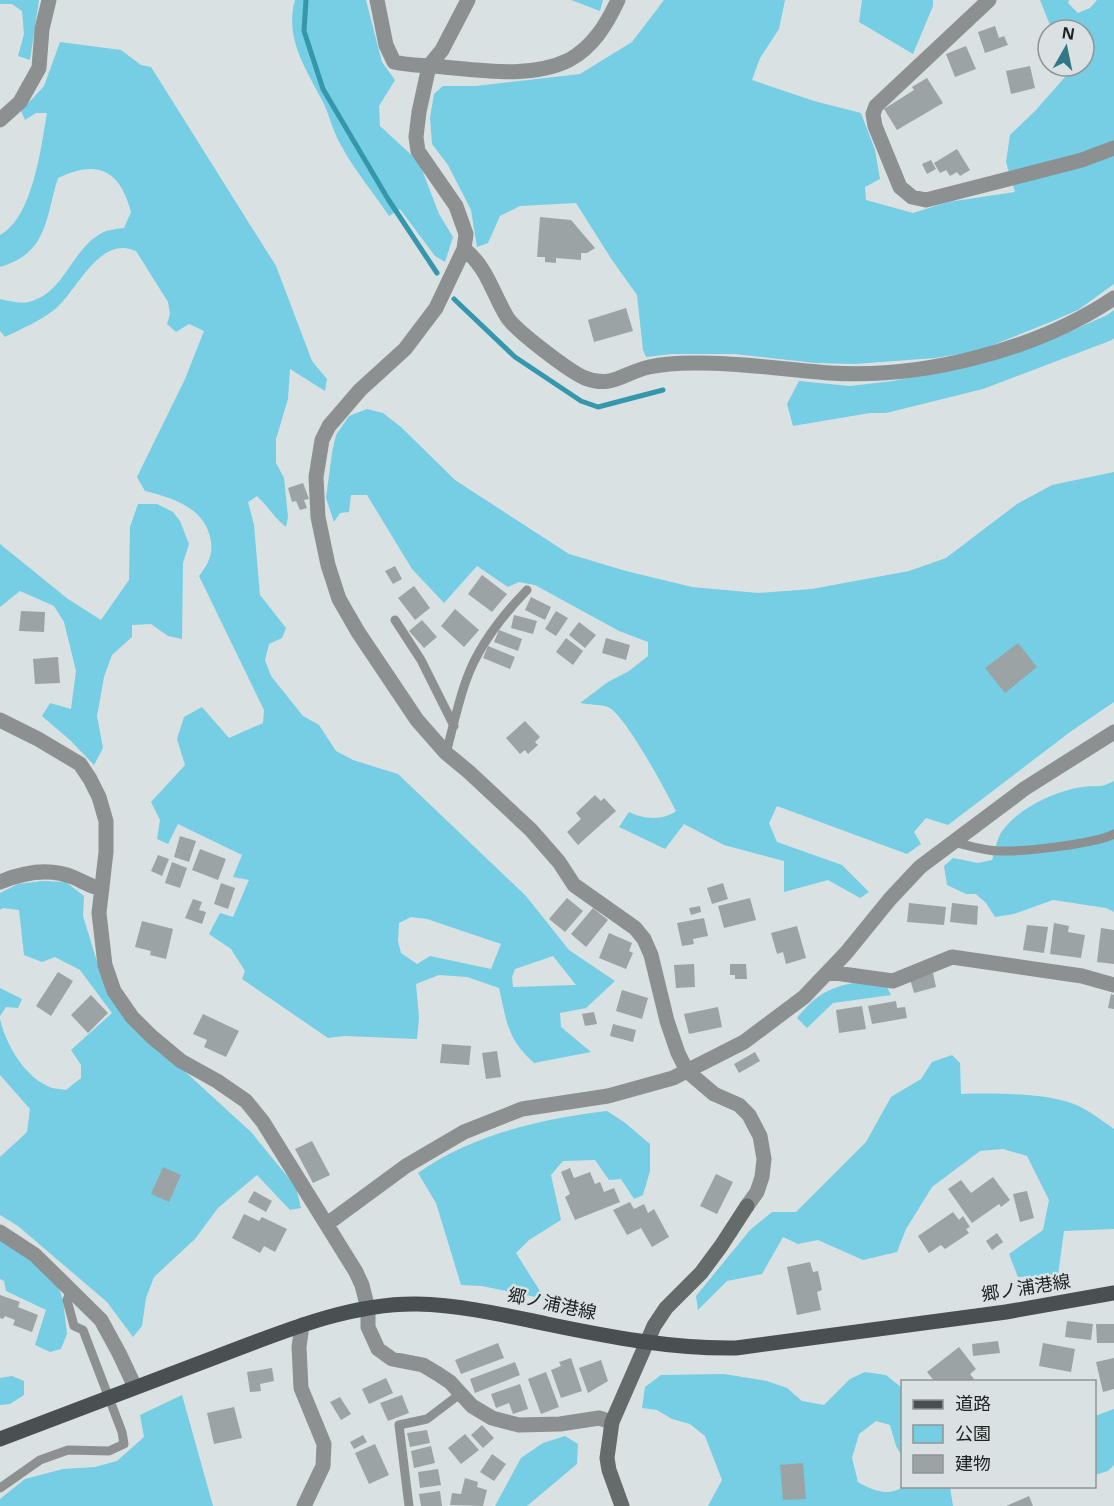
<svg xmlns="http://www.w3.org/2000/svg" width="1114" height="1506" font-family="'Noto Sans','Noto Sans JP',sans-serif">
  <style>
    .green { fill: #75cee4; fill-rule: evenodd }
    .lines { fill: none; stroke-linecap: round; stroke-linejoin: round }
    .stream { stroke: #3597ac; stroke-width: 5 }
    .building { fill: #9ca3a5 }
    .lane { stroke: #8d9091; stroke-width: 9 }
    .street { stroke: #8d9091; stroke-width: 15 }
    .secondary { stroke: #656a6b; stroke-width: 15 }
    .primary { stroke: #4a5051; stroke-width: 15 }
    .labels { text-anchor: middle; stroke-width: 5; stroke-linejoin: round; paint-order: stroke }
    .street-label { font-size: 18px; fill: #202324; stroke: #d9e1e3 }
  </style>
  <rect width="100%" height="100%" fill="#d9e1e3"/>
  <path class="green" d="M0 0H39L30 60 18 56 24 34 22 11 12 4H0Z
    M295 0H366L382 62 395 80 379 106 380 126 419 162 439 214 453 237 445 262 435 256 400 209 389 216C374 193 355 171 342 147 334 134 330 118 324 104 307 70 284 39 295 0Z
    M571 0H603L600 11Z
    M664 0H785L779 29 760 58 752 80 814 101 861 113 875 150 880 179 865 187 866 200 913 213 948 202 1015 192 1006 162 1010 135 1035 111 1072 69 1071 66H1084V30H1052L1040 0H1069L1068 3 1078 13 1090 8 1097 0H1114V284L1078 310 1048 323 978 351 935 358 854 364 815 363 734 354H672L646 357 643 350 637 295 612 260 576 203 520 206 500 216 488 243 477 247 471 210 448 165 432 144 430 118 434 94 443 86H476L580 74 632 42Z
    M862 0H933V6L913 54 859 22Z
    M60 42 121 50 141 65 151 67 276 266 312 361 327 379 325 391 290 369 288 399 276 439V463L284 478 288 517 286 527C274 518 268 506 257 496L248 502 254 525 260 595 286 628 282 638 269 644 265 660 271 676 303 716 319 725 336 751 353 760 398 774 526 896 569 950 615 981 586 1008 560 1013 561 1027 591 1052 534 1063C507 1039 507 1022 499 988L467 977 439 975 416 984 419 1018 417 1039 344 1036 328 1038 242 979 245 971 231 949 209 934 220 913 233 917 249 880 233 877 242 855 178 824 168 844 157 839 160 820 151 802 185 765 177 739 184 717 202 707 229 738 263 723 264 710 199 576C207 566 213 556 211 542 207 509 174 498 145 491L137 477 185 379 204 331 189 324 176 332 167 324 170 314 168 302 136 251C99 234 77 292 54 310 40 321 21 329 5 337L0 331V299C10 301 22 305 32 301 63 292 72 252 97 236 105 230 114 229 124 228L131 212C120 170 98 159 58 178 45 219 48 253 0 267V235C33 218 41 147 47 113H36L25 120 21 111 44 86ZM411 917 427 919 501 944 491 969 430 956 417 964 401 953 398 941 399 923ZM553 956 576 985 513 987 512 977 515 969Z
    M1114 310V338L1112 340 983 389 886 413H870L793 426 787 404 799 381 850 386 893 381 960 367 1058 337 1107 315Z
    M367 409 383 413 401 427 455 480 569 554 626 571 692 587 758 593 812 589 909 571 946 558 1017 504 1052 485 1114 472V702L1070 732 948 825 926 818 914 832 921 844 907 854 777 806 769 823 777 842 842 865 869 892 860 898 828 880 784 892V861L724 845 684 824 665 849 619 827 629 812C643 819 663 821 676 811 667 793 625 714 608 707 600 704 589 705 580 703L608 682 629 671 648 656V642L619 631 535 585 519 582 508 587 477 566 444 603 412 569 367 495H351L349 512 340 513 334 522 326 498 332 453 336 435 349 416Z
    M138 504H157L173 512 180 521 189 544 183 563 182 639 168 636 151 624 132 625V637L112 655 104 677 97 716 103 748 94 765 71 741 42 716 50 703 71 709 76 671 64 622 54 606 20 591 0 607V544L68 599 101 620 129 580 130 527Z
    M1114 781V912L1106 908 1053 900 1014 914 995 917 986 903 976 894H966L947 885 944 866 953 858 978 863 992 860C995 851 997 837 1003 830 1019 808 1057 790 1083 787 1098 785 1099 789 1114 781Z
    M42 881 66 882 84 896 83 916 103 981 180 1067 251 1132 296 1187 301 1208 290 1210 257 1175 218 1208 195 1239 154 1277 146 1298 142 1326 133 1337 107 1302 18 1226 0 1215V1157L27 1132 30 1109 0 1075V1019C6 1045 25 1078 52 1088 56 1089 62 1089 66 1090L81 1078V1065L71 1050 112 1013 80 970 55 957 42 962 24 955 19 910 3 908 0 910V893L18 884Z
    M853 983 886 985 891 995 833 1003 807 1028 797 1018C814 997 827 988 853 983Z
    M0 988 22 999 18 1008 6 1007 0 1016Z
    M952 1055 960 1063 961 1094C992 1093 1046 1093 1074 1104 1089 1110 1101 1120 1114 1129V1229L1064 1231 1058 1275 1018 1277 1009 1254 1043 1230 1049 1200 1027 1156 1003 1149 980 1151 932 1187 906 1229 897 1252 863 1260 818 1240 798 1244 783 1237 762 1274 727 1281 698 1310 696 1296 750 1230 772 1212H796L866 1142 891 1097 921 1079 932 1062Z
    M607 1111 624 1122 650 1144V1171L643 1195 634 1199 621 1179 609 1180 595 1160 563 1161 551 1175 561 1220 529 1240 516 1253 545 1299 482 1286 461 1285 436 1203 418 1173C472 1134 542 1119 607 1111Z
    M0 1239 24 1252 58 1285 63 1300 67 1334 61 1349 50 1352 35 1345 46 1310 6 1291 4 1281 0 1279Z
    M865 1372 886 1375 902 1388V1456L896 1446 890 1425 876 1421 859 1434 852 1458 858 1482C872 1490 888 1497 903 1487H950L953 1506H708L722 1480 705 1436 690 1424 672 1419 657 1410 642 1408 645 1387 661 1375 724 1374 767 1381 787 1388 802 1401 824 1405 850 1379Z
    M12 1376 24 1381V1395L10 1404 0 1405V1378Z
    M182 1395 213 1506H0V1499L25 1479 63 1469 95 1467 117 1461 144 1437 140 1415Z
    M1114 1409V1465L1108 1471 1095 1475V1416Z
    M565 1436 578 1444 577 1464 527 1506H495L521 1458 543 1443Z"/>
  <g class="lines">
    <path class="stream" d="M306 0 304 31 323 89 388 199 437 273
      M454 299 515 357 581 401 598 407 663 390"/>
  </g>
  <path class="building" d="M995 26 999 38 1004 36 1008 45 985 53 978 32Z
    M966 46 976 69 955 77 946 54Z
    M1030 66 1035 88 1011 94 1006 71Z
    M927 78 943 103 897 130 884 109 914 90 912 87Z
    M957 149 970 170 960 176 957 172 950 176 946 170 940 173 934 163Z
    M931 160 936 169 927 174 922 164Z
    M540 217 571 220 595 248 587 253H581V260L556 258V263L545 262V257H537Z
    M626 308 633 331 594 342 588 320Z
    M303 483 309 499 304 500 307 508 300 510 296 501 292 502 288 488Z
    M395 566 402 579 393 584 385 571Z
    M482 575 507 594 492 612 468 594Z
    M414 586 430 608 415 620 398 598Z
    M531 597 551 607 545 620 525 610Z
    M455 609 479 630 464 647 441 626Z
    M21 611 45 612 44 632 19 631Z
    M556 611 568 618 556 636 545 629Z
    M514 615 537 621 533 634 511 628Z
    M422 620 437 637 424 648 409 631Z
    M579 622 596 635 585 648 569 635Z
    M499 630 522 639 518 651 494 642Z
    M566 638 583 651 573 665 556 652Z
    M606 638 630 645 626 660 602 653Z
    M1018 643 1037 667 1005 693 985 668Z
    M488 646 515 657 510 669 483 658Z
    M58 657 60 683 35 684 33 659Z
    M525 721 540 737 535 742 538 745 528 754 525 750 520 754 506 738Z
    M595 795 601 801 604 798 616 811 578 845 567 832 581 819 576 813Z
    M180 836 196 841 189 862 174 857Z
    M200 849 226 859 218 880 192 870Z
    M158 855 169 859 162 876 151 871Z
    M172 862 187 868 180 888 165 883Z
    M221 883 235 888 228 909 214 904Z
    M723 883 728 899 712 904 707 888Z
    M567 898 583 911 565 932 549 919Z
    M750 898 756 920 724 928 718 906Z
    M193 899 202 902 199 910 206 912 202 924 185 918Z
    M909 903 946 907 944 925 907 922Z
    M952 903 978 906 977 925 950 922Z
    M700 906 701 912 691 915 689 908Z
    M593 908 608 920 586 947 571 934Z
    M704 918 708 936 693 939 694 944 682 946 677 923Z
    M142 921 173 929 166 959 150 955 151 951 135 947Z
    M1054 923 1069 926 1068 932 1085 935 1081 958 1050 954Z
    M1027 925 1048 927 1044 953 1023 950Z
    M797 926 806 958 786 964 783 952 777 954 771 933Z
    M1101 928 1114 930V964L1097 962Z
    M609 933 632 943 629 951 633 953 626 969 599 958Z
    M694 964 695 987 676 988 674 965Z
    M730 964H746L747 979H735V975H730Z
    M58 972 73 981 51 1016 36 1006Z
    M933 973 936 987 914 993 910 979Z
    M622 990 648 998 642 1019 616 1011Z
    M1111 994 1114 995V1009L1108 1008Z
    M91 995 108 1013 88 1033 71 1015Z
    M896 1001 897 1008 905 1007 907 1018 872 1024 868 1006Z
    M862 1006 866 1029 839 1033 836 1010Z
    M718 1007 722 1027 689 1034 684 1014Z
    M594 1012 597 1024 585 1026 582 1014Z
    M203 1014 239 1031 226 1057 204 1047 207 1040 193 1034Z
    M613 1024 636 1030 633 1042 610 1036Z
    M442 1044 471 1046 469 1065 440 1063Z
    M497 1051 501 1077 486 1079 482 1053Z
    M755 1052 760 1061 739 1073 734 1064Z
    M312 1141 330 1175 313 1183 295 1149Z
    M163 1167 181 1175 169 1202 151 1194Z
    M570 1168 574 1178 590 1172 595 1184 600 1182 604 1192 614 1188 620 1202 575 1220 565 1197 570 1194 561 1172Z
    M716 1174 733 1182 717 1214 700 1206Z
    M993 1177 1010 1200 1001 1207 999 1204 972 1223 948 1189 961 1180 971 1193Z
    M254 1191 272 1201 266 1212 248 1202Z
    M1027 1191 1034 1218 1020 1222 1013 1194Z
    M630 1202 634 1209 644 1204 648 1213 654 1209 669 1237 652 1247 641 1228 627 1235 613 1210Z
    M953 1212 959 1220 963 1216 970 1227 966 1229 969 1233 945 1249 941 1245 929 1253 918 1236Z
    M244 1214 259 1221 262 1217 287 1229 275 1252 264 1246 260 1253 232 1238Z
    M997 1233 1003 1242 992 1250 986 1241Z
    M810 1262 813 1272 818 1271 822 1290 817 1292 821 1310 797 1315 787 1267Z
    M0 1295 20 1302 18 1307 38 1315 32 1332 13 1325 15 1320 5 1316 3 1319 0 1318Z
    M1067 1321 1093 1324 1091 1340 1065 1337Z
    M1096 1324H1114V1343H1097Z
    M998 1341 1000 1353 973 1356 972 1344Z
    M498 1343 504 1358 461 1374 455 1360Z
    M1043 1343 1075 1349 1071 1372 1039 1366Z
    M959 1347 976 1369 970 1374 974 1379 971 1382H935L927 1372Z
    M571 1358 582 1391 561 1398 551 1370 561 1366 559 1362Z
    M1114 1358V1389L1103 1392 1096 1362Z
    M601 1360 608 1381 588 1393 579 1368Z
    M515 1362 520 1375 475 1393 470 1379Z
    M272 1368 274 1381 260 1384 261 1391 250 1392 247 1372Z
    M546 1372 559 1407 541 1414 528 1379Z
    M386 1378 393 1393 369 1404 362 1389Z
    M520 1384 528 1409 513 1414 509 1403 496 1408 491 1394Z
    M402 1395 409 1413 388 1421 380 1403Z
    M340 1397 351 1414 341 1420 330 1402Z
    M234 1407 242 1438 214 1444 207 1413Z
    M482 1425 494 1438 483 1448 471 1435Z
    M427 1430 430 1443 410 1447 407 1433Z
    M465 1434 479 1450 461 1464 448 1448Z
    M363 1435 367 1442 354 1449 350 1442Z
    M375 1444 389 1475 369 1484 355 1453Z
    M431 1446 435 1463 414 1468 411 1451Z
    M492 1454 506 1464 494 1481 480 1472Z
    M803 1463 806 1499 783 1500 780 1465Z
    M438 1469 441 1485 420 1488 418 1472Z
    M465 1478 478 1482 477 1487 487 1490 483 1506 450 1505 452 1493 461 1494Z
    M440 1491 442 1506H421L419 1494Z
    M1029 1496 1033 1506H1006Z"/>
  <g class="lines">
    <path class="lane" d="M395 620 421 660 454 726
      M446 753C453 728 458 702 467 678 479 645 503 615 527 590
      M953 842C967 845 984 851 999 851 1021 852 1096 844 1114 834
      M0 1488 40 1460 68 1450 109 1451 124 1444 122 1432 83 1330 74 1326 67 1300 71 1290
      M409 1506 399 1425 427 1419 460 1394"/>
    <path class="street" d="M377 0 386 45 394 62C407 65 418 65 431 66 474 69 529 80 569 60 593 47 607 24 618 0
      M468 0 442 50 429 66 419 112 416 137 418 151 456 206 466 234 464 249 436 308 405 349 360 390 329 426 322 440 316 477 318 517 328 565 339 599 358 632 417 720 446 753 469 772 531 830 559 862 574 885 635 928 644 939 651 955 667 1021 678 1053 687 1071 714 1094 739 1105 749 1115 760 1136 764 1159 762 1177 757 1192 747 1206
      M989 0 876 106 873 114 875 126 900 187 912 197 926 200 1082 160 1114 148
      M0 120 20 102 39 68 42 29 49 0
      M464 249C487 267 492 292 507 317 515 330 570 372 585 378 612 389 625 372 649 367 663 364 680 363 694 363 740 362 785 370 830 373 922 379 1037 350 1114 298
      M0 720 38 739 80 764 90 779 99 797 106 821V852L99 913 105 965 114 991 132 1017 151 1036 181 1061 217 1081 246 1101 263 1122 356 1272 362 1285 368 1309V1327L378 1349 392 1359 423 1365 438 1374 450 1382 472 1406 492 1418 519 1425 560 1424 599 1418 612 1422
      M0 882C24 872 50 867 75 878 84 882 92 887 102 889
      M828 972 893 981 952 957 1082 976 1114 985
      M327 1224 406 1166 464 1132 522 1109 608 1096 673 1078 744 1042 804 997 846 953 890 899 920 867 1024 789 1114 732
      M0 1232 35 1255 101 1320 119 1353 135 1387
      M302 1325 299 1347 301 1388 324 1444 323 1466 304 1506"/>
    <path class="secondary" d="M622 1506 609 1470 607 1458 612 1422 654 1326 666 1308 701 1273 721 1246 747 1206"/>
    <path class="primary" d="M0 1439C72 1411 144 1384 216 1357 280 1333 348 1303 417 1304 462 1305 504 1315 547 1324 610 1337 672 1349 736 1348L1006 1312 1114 1293"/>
  </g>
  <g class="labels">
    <g class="street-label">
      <text transform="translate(1026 1288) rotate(-9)" y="6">郷ノ浦港線</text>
      <text transform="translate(552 1304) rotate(12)" y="6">郷ノ浦港線</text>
    </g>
  </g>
  <rect x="901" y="1380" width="195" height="108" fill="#d9e1e3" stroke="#8f9597" stroke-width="1.5"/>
  <rect x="913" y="1400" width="30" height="9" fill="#4a5051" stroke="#8f9597" stroke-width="1.5"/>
  <text x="955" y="1410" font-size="18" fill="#202324">道路</text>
  <rect x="913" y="1425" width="30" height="18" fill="#75cee4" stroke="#8f9597" stroke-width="1.5"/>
  <text x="955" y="1440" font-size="18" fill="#202324">公園</text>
  <rect x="913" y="1455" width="30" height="18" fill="#9ca3a5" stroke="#8f9597" stroke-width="1.5"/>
  <text x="955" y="1470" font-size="18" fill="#202324">建物</text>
  <g transform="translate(1066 48) rotate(9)"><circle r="28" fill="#d9e1e3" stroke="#8f9597" stroke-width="1.5"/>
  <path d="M0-4.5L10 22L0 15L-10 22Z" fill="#337787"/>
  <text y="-9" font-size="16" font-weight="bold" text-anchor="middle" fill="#202324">N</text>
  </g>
</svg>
